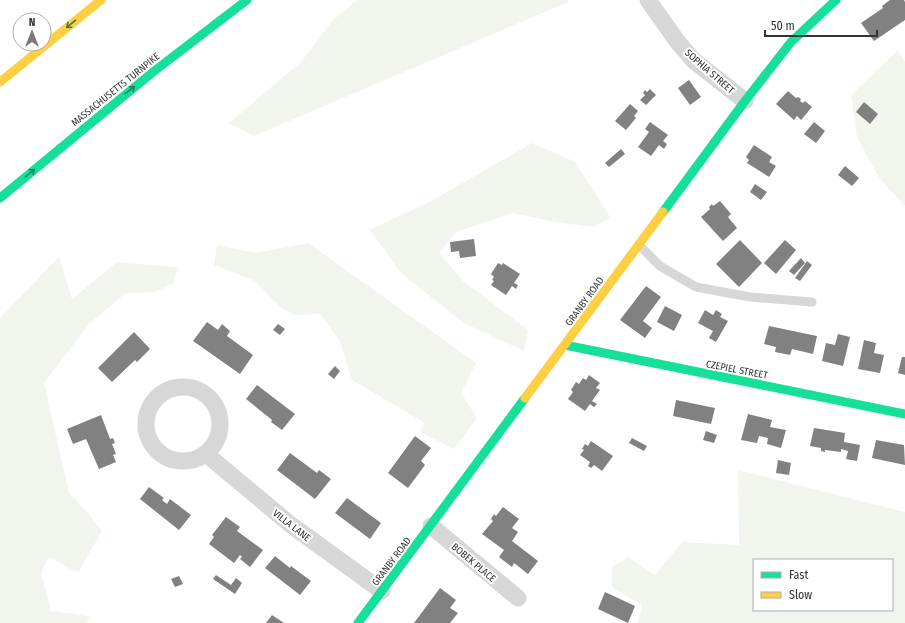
<svg xmlns="http://www.w3.org/2000/svg" width="905" height="623" font-family="'Fira Sans Condensed',sans-serif">
  <style>
    .green { fill: #f1f5ed; fill-rule: evenodd }
    .building { fill: #818181 }
    .lines { fill: none; stroke-linecap: round; stroke-linejoin: round }
    .lane { stroke: #d7d7d7; stroke-width: 9 }
    .street { stroke: #d7d7d7; stroke-width: 17 }
    .fast { stroke: #16e098; stroke-width: 9 }
    .slow { stroke: #ffcf43; stroke-width: 9 }
    .oneway { stroke: #268160 }
    .labels { text-anchor: middle; stroke-width: 4; stroke-linejoin: round; paint-order: stroke }
    .street-label { font-size: 10px; fill: #333; stroke: #fff }
  </style>
  <rect width="100%" height="100%" fill="#fff"/>
  <path class="green" d="M357 0H569L568 2 254 136 229 123 301 62 333 20Z
    M898 50 905 62V206L880 179 857 137 851 95Z
    M532 143 575 162 610 217 593 227 556 222 512 213 456 232 439 253 463 281 528 330 524 351 464 323 402 274 370 230 433 200Z
    M308 243 476 363 461 393 477 418 454 449 420 432 425 423 352 380 339 339 320 314 294 315 280 307 255 281 214 265 217 245 256 253Z
    M59 257 72 299 117 262 178 267 174 283 155 292 126 293 90 323 44 383 69 493 88 513 102 531 78 573 49 557 41 573 51 611 90 616 87 623H0V318Z
    M738 470 905 512V623H638L642 605 612 587V567L628 557 655 575 682 542 739 545ZM754 560H892V610H754Z"/>
  <path class="building" d="M890 0H904L905 2V20L874 41 861 23 883 8 882 6Z
    M689 80 701 97 690 105 678 88Z
    M650 89 656 95 646 105 640 100 645 95 643 93 645 90 647 92Z
    M788 91 796 98 798 97 801 99 800 101 803 103 805 101 812 107 801 120 797 116 794 120 776 104Z
    M864 102 878 114 870 124 856 112Z
    M630 104 638 111 634 116 636 118 626 130 615 121Z
    M650 122 668 135 663 141 667 144 664 149 659 145 651 156 638 147 649 132 645 129Z
    M814 122 825 131 816 143 804 134Z
    M754 145 772 157 769 162 776 166 769 177 747 163 749 160 746 157Z
    M621 149 625 154 609 167 605 163Z
    M845 166 859 178 852 186 838 175Z
    M755 184 767 192 761 200 750 192Z
    M720 201 731 214 728 217 737 228 723 241 701 217 710 209 709 207 712 204 713 206Z
    M474 239 476 256 460 258 459 251 451 252 450 242Z
    M740 240 762 263 739 287 716 264Z
    M785 240 796 250 776 274 764 263Z
    M801 258 805 263 794 275 789 271Z
    M807 261 812 265 800 281 795 278Z
    M498 263 502 265 503 263 520 274 514 283 518 285 516 289 512 286 506 295 491 285 494 281 492 280 494 277 491 274Z
    M646 286 661 297 643 321 652 328 645 338 620 320Z
    M665 306 682 315 674 331 657 322Z
    M705 310 713 315 716 310 722 314 720 317 728 321 716 342 709 338 713 331 698 323Z
    M207 322 218 330 222 324 230 331 227 336 253 355 240 374 193 341Z
    M278 324 285 329 280 335 273 330Z
    M769 326 817 336 813 354 792 349 790 355 775 352 776 347 764 344Z
    M134 332 150 349 137 362 135 360 112 382 98 368Z
    M838 334 850 337 843 366 822 361 826 343 835 345Z
    M864 340 876 343 874 353 884 355 880 373 858 369Z
    M902 357H905V375L898 373Z
    M335 366 340 371 334 379 328 374Z
    M589 375 600 383 596 388 600 390 592 401 597 404 594 407 590 404 585 411 568 399 573 392 571 390 576 382 579 384 583 378 586 380Z
    M257 385 295 414 282 430 271 422 272 420 246 399Z
    M676 400 715 408 711 424 673 416Z
    M748 414 772 420 770 427 786 430 781 448 767 444 768 438 759 436 757 443 741 440Z
    M101 415 110 439 113 438 115 443 112 444 116 454 113 455 116 462 99 469 86 439 73 444 67 429Z
    M814 428 845 433 844 442 860 445 857 461 846 459 848 451 841 449V452L825 450V452L821 451V448L810 446Z
    M706 431 717 435 714 443 703 440Z
    M415 436 431 448 421 461 425 465 408 488 388 473Z
    M632 438 647 446 644 451 629 443Z
    M876 440 904 445 905 465 872 458Z
    M591 441 613 456 602 471 594 465 591 468 588 466 590 462 580 455 584 450 582 449 585 444 588 446Z
    M290 453 317 473 319 470 331 479 315 499 277 470Z
    M778 460 791 463 789 475 776 473Z
    M149 487 164 498 162 500 167 504 170 499 191 515 179 530 140 499Z
    M347 498 381 523 370 539 335 513Z
    M503 507 519 519 512 528 518 532 512 541 538 561 528 574 514 563 512 567 499 557 504 550 482 534 493 521 491 519 494 514 496 516Z
    M226 517 240 527 237 531 263 550 250 567 240 559 242 557 240 555 234 563 209 544 214 537 212 535Z
    M275 556 290 568 291 566 311 581 300 595 265 568Z
    M216 575 231 585 236 578 242 583 235 594 213 579Z
    M179 576 183 584 175 587 171 579Z
    M440 588 456 600 450 608 458 613 450 623H414Z
    M605 592 635 606 628 623 598 609Z
    M272 615 284 623H266Z"/>
  <g class="lines">
    <path class="lane" d="M639 245 660 266 696 287 750 297 812 302"/>
    <path class="street" d="M648 0 677 41 693 60 745 101
      M146 424a37 37 0 1 1 74 0a37 37 0 1 1-74 0Z
      M206 454 291 525 382 591
      M431 526 518 598"/>
    <path class="fast" d="M0 198 153 72 247 0
      M663 212 745 101 791 42 836 0
      M565 345 905 414
      M358 623 525 398"/>
    <path class="slow" d="M0 82 101 0
      M525 398 663 212"/>
  </g>
  <defs><path id="oneway-shaft" d="M-6 0H5M1.5-3L5.5 0L1.5 3" fill="none" stroke-width="1.6" stroke-linecap="round" stroke-linejoin="round"/></defs>
  <g class="oneway">
    <use href="#oneway-shaft" transform="translate(71 24) rotate(141)"/>
    <use href="#oneway-shaft" transform="translate(130 90) rotate(-38)"/>
    <use href="#oneway-shaft" transform="translate(30 173) rotate(-40)"/>
  </g>
  <g class="labels">
    <g class="street-label">
      <text transform="translate(710 71) rotate(41)" y="4">SOPHIA STREET</text>
      <text transform="translate(115 89) rotate(-39)" y="4">MASSACHUSETTS TURNPIKE</text>
      <text transform="translate(584 301) rotate(-54)" y="4">GRANBY ROAD</text>
      <text transform="translate(737 369) rotate(11)" y="4">CZEPIEL STREET</text>
      <text transform="translate(292 525) rotate(38)" y="4">VILLA LANE</text>
      <text transform="translate(391 561) rotate(-53)" y="4">GRANBY ROAD</text>
      <text transform="translate(474 562) rotate(40)" y="4">BOBEK PLACE</text>
    </g>
  </g>
  <rect x="753" y="559" width="140" height="52" fill="#ffffff" stroke="#adadad"/>
  <rect x="761" y="572" width="20" height="6" fill="#16e098" stroke="#adadad"/>
  <text x="789" y="579" font-size="12" fill="#333333">Fast</text>
  <rect x="761" y="592" width="20" height="6" fill="#ffcf43" stroke="#adadad"/>
  <text x="789" y="599" font-size="12" fill="#333333">Slow</text>
  <g transform="translate(32 32)"><circle r="19" fill="#ffffff" stroke="#adadad"/>
  <path d="M0-3L7 15L0 10L-7 15Z" fill="#7a7a7a"/>
  <text y="-6" font-size="11" font-weight="bold" text-anchor="middle" fill="#333333">N</text>
  </g>
  <path d="M765 30v6h112v-6" fill="none" stroke="#333333" stroke-width="2"/>
  <text x="771" y="30" font-size="12" fill="#333333" stroke="#ffffff" stroke-width="3" paint-order="stroke">50 m</text>
</svg>
